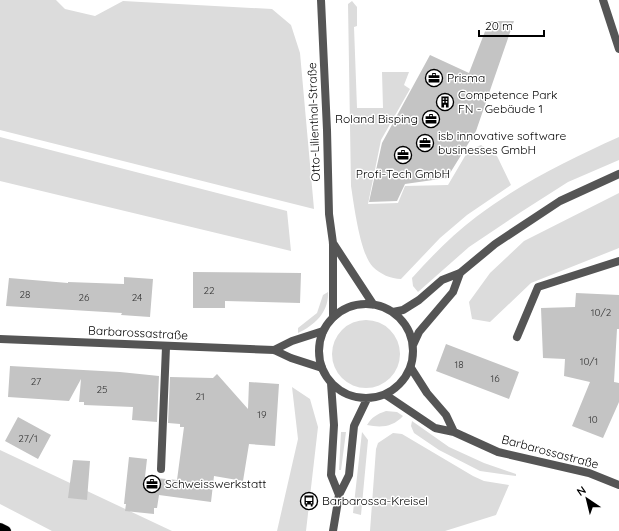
<svg xmlns="http://www.w3.org/2000/svg" width="619" height="531" font-family="Quicksand,sans-serif">
  <style>
    .green { fill: #dcdcdc }
    .building { fill: #c4c4c4 }
    .lines { fill: none; stroke-linecap: round; stroke-linejoin: round }
    .primary-casing { stroke: #dbdbdb; stroke-width: 11 }
    .service { stroke: #555; stroke-width: 8 }
    .minor { stroke: #555; stroke-width: 8 }
    .tertiary { stroke: #555; stroke-width: 8 }
    .primary { stroke: #000; stroke-width: 10 }
    .labels { text-anchor: middle; stroke-width: 3; stroke-linejoin: round; paint-order: stroke }
    .number-label { font-size: 10px; fill: #313131 }
    .poi-label { font-size: 12px; fill: #000; stroke: #fff; text-anchor: start }
    .street-label { font-size: 12px; fill: #000; stroke: #fff }
  </style>
  <rect width="100%" height="100%" fill="#fff"/>
  <path class="green" d="M0 0H56L65 9 95 16 123 1 272 9 291 25 300 53 314 209 0 130Z
    M352 1 357 7V26L354 27 357 108H383L382 72H409L404 85 410 89 381 140 368 204 398 203 405 186 448 185 468 151 481 145 497 156 511 185 467 215 440 238 401 279C391 279 380 274 373 267 360 254 354 205 351 186L348 4Z
    M0 137 287 211 291 251 0 181Z
    M619 137V160L568 182 521 212 469 247 418 292 413 286 412 278C432 256 452 235 476 217 519 184 570 159 619 137Z
    M619 193V248L531 283 490 322 472 319 469 302 490 273 524 241Z
    M328 292C329 312 315 325 298 333V328L317 313 323 295Z
    M332 354a34 34 0 1 1 68 0a34 34 0 1 1-68 0Z
    M292 387 310 399 318 427 306 531H277L298 439Z
    M386 411 397 412 403 416C393 427 381 428 367 425 372 417 377 414 386 411Z
    M412 421 449 447 484 463 516 474V476L480 471 439 450 414 433 411 426Z
    M341 432H346L341 470H339Z
    M362 432 368 440 361 515 353 513Z
    M393 433 402 434 473 476 484 481 509 485 496 515 445 531H370L376 449 378 443Z
    M0 450 172 531H52L0 504Z"/>
  <path class="building" d="M489 21H514L476 131 447 178 405 184 397 201 369 202 382 143 430 55 469 73Z
    M193 272 301 273 300 303 225 301V308H193Z
    M124 277 153 279 150 317 121 315 122 313 6 306 9 278 68 283V282L124 284Z
    M576 293 619 295V329H617L614 382 619 383V402L603 438 572 426 590 382 564 376 565 359 543 358 541 308 575 307Z
    M446 344 519 372 509 399 436 371Z
    M10 366 120 372 159 376 157 422 132 420 133 407 84 405V402H79L81 379 69 401 8 397Z
    M217 374 248 409 249 382 279 384 275 446 249 444 243 481 214 476 211 502 159 495 157 508H154V514L125 511 126 504H124L129 457 147 459 145 477 177 480 184 427H180V424L168 423 170 377 213 378Z
    M18 417 51 435 38 459 5 441Z
    M73 460 90 461 87 500 68 498Z"/>
  <g class="lines">
    <g class="primary-casing">
      <path id="primary" d="M0 528 6 531"/>
    </g>
    <path class="service" d="M603 0 619 49
      M161 469 166 347"/>
    <path class="minor" d="M321 0 327 130 329 214 333 243V317
      M333 243 373 304
      M517 337 538 287 619 261
      M0 339 274 350 291 358 322 368
      M274 350 292 341 323 331
      M411 368 427 393 446 415 454 432
      M386 395 435 428 454 432 498 452 589 473 619 485"/>
    <path class="tertiary" d="M319 351a47 47 0 1 1 94 0a47 47 0 1 1-94 0Z
      M393 312 403 310 419 300 442 280 460 273 495 244 560 201 619 174
      M413 345 419 332 453 292 460 273
      M331 383 334 425 331 475 339 495
      M333 531 339 495 349 475 354 426 367 399"/>
    <use href="#primary" class="primary"/>
  </g>
  <defs>
    <g id="office-ring" transform="scale(0.9)"><circle r="9.5" fill="#fff" stroke="#000" stroke-width="1.5"/><path d="M-6-3h4V-5.5h4V-3h4V5H-6ZM-1-4.5V-3h2v-1.5ZM-6 0V1H6V0Z" fill="#000"/></g>
    <g id="building-ring" transform="scale(0.9)"><circle r="9.5" fill="#fff" stroke="#000" stroke-width="1.5"/><path d="M-4-6H4V6H1V3H-1V6H-4ZM-2.5-4.3h1.7v1.8h-1.7ZM.8-4.3h1.7v1.8H.8ZM-2.5-1h1.7V.8h-1.7ZM.8-1h1.7V.8H.8Z" fill="#000"/></g>
    <g id="bus-ring" transform="scale(0.9)"><circle r="9.5" fill="#fff" stroke="#000" stroke-width="1.5"/><path d="M-5-6H5V4H4V6H2V4H-2V6H-4V4H-5ZM-3.5-4V0h7V-4ZM-3.5 1.2v1.5H-2V1.2ZM2 1.2v1.5H3.5V1.2Z" fill="#000"/></g>
  </defs>
  <g fill-rule="evenodd">
    <use href="#office-ring" x="434" y="78"/>
    <use href="#building-ring" x="445" y="102"/>
    <use href="#office-ring" x="431" y="119"/>
    <use href="#office-ring" x="425" y="143"/>
    <use href="#office-ring" x="403" y="155"/>
    <use href="#office-ring" x="152" y="484"/>
    <use href="#bus-ring" x="309" y="501"/>
  </g>
  <g class="labels">
    <g class="number-label">
      <text x="209" y="294">22</text>
      <text x="25" y="298">28</text>
      <text x="84" y="301">26</text>
      <text x="137" y="301">24</text>
      <text x="601" y="316">10/2</text>
      <text x="589" y="365">10/1</text>
      <text x="459" y="368">18</text>
      <text x="495" y="382">16</text>
      <text x="36" y="385">27</text>
      <text x="102" y="393">25</text>
      <text x="200" y="400">21</text>
      <text x="262" y="418">19</text>
      <text x="593" y="423">10</text>
      <text x="28" y="442">27/1</text>
    </g>
    <g class="poi-label">
      <text x="447" y="82">Prisma</text>
      <text x="458" y="99">Competence Park<tspan x="458" dy="14">FN - Gebäude 1</tspan></text>
      <text x="418" y="123" text-anchor="end">Roland Bisping</text>
      <text x="438" y="140">isb innovative software<tspan x="438" dy="14">businesses GmbH</tspan></text>
      <text x="403" y="178" text-anchor="middle">Profi-Tech GmbH</text>
      <text x="165" y="488">Schweisswerkstatt</text>
      <text x="322" y="505">Barbarossa-Kreisel</text>
    </g>
    <g class="street-label">
      <text transform="translate(314 122) rotate(-92)" y="4">Otto-Lilienthal-Straße</text>
      <text transform="translate(138 333) rotate(3)" y="4">Barbarossastraße</text>
      <text transform="translate(550 452) rotate(15)" y="4">Barbarossastraße</text>
    </g>
  </g>
  <g transform="translate(587 499) rotate(325)" stroke="#ffffff" stroke-width="3" paint-order="stroke">
  <path d="M0-3L7 15L0 10L-7 15Z" fill="#000000"/>
  <text y="-6" font-size="11" font-weight="bold" text-anchor="middle" fill="#000000">N</text>
  </g>
  <path d="M479 30v6h65v-6" fill="none" stroke="#000000" stroke-width="2"/>
  <text x="485" y="30" font-size="12" fill="#000000" stroke="#ffffff" stroke-width="3" paint-order="stroke">20 m</text>
</svg>
